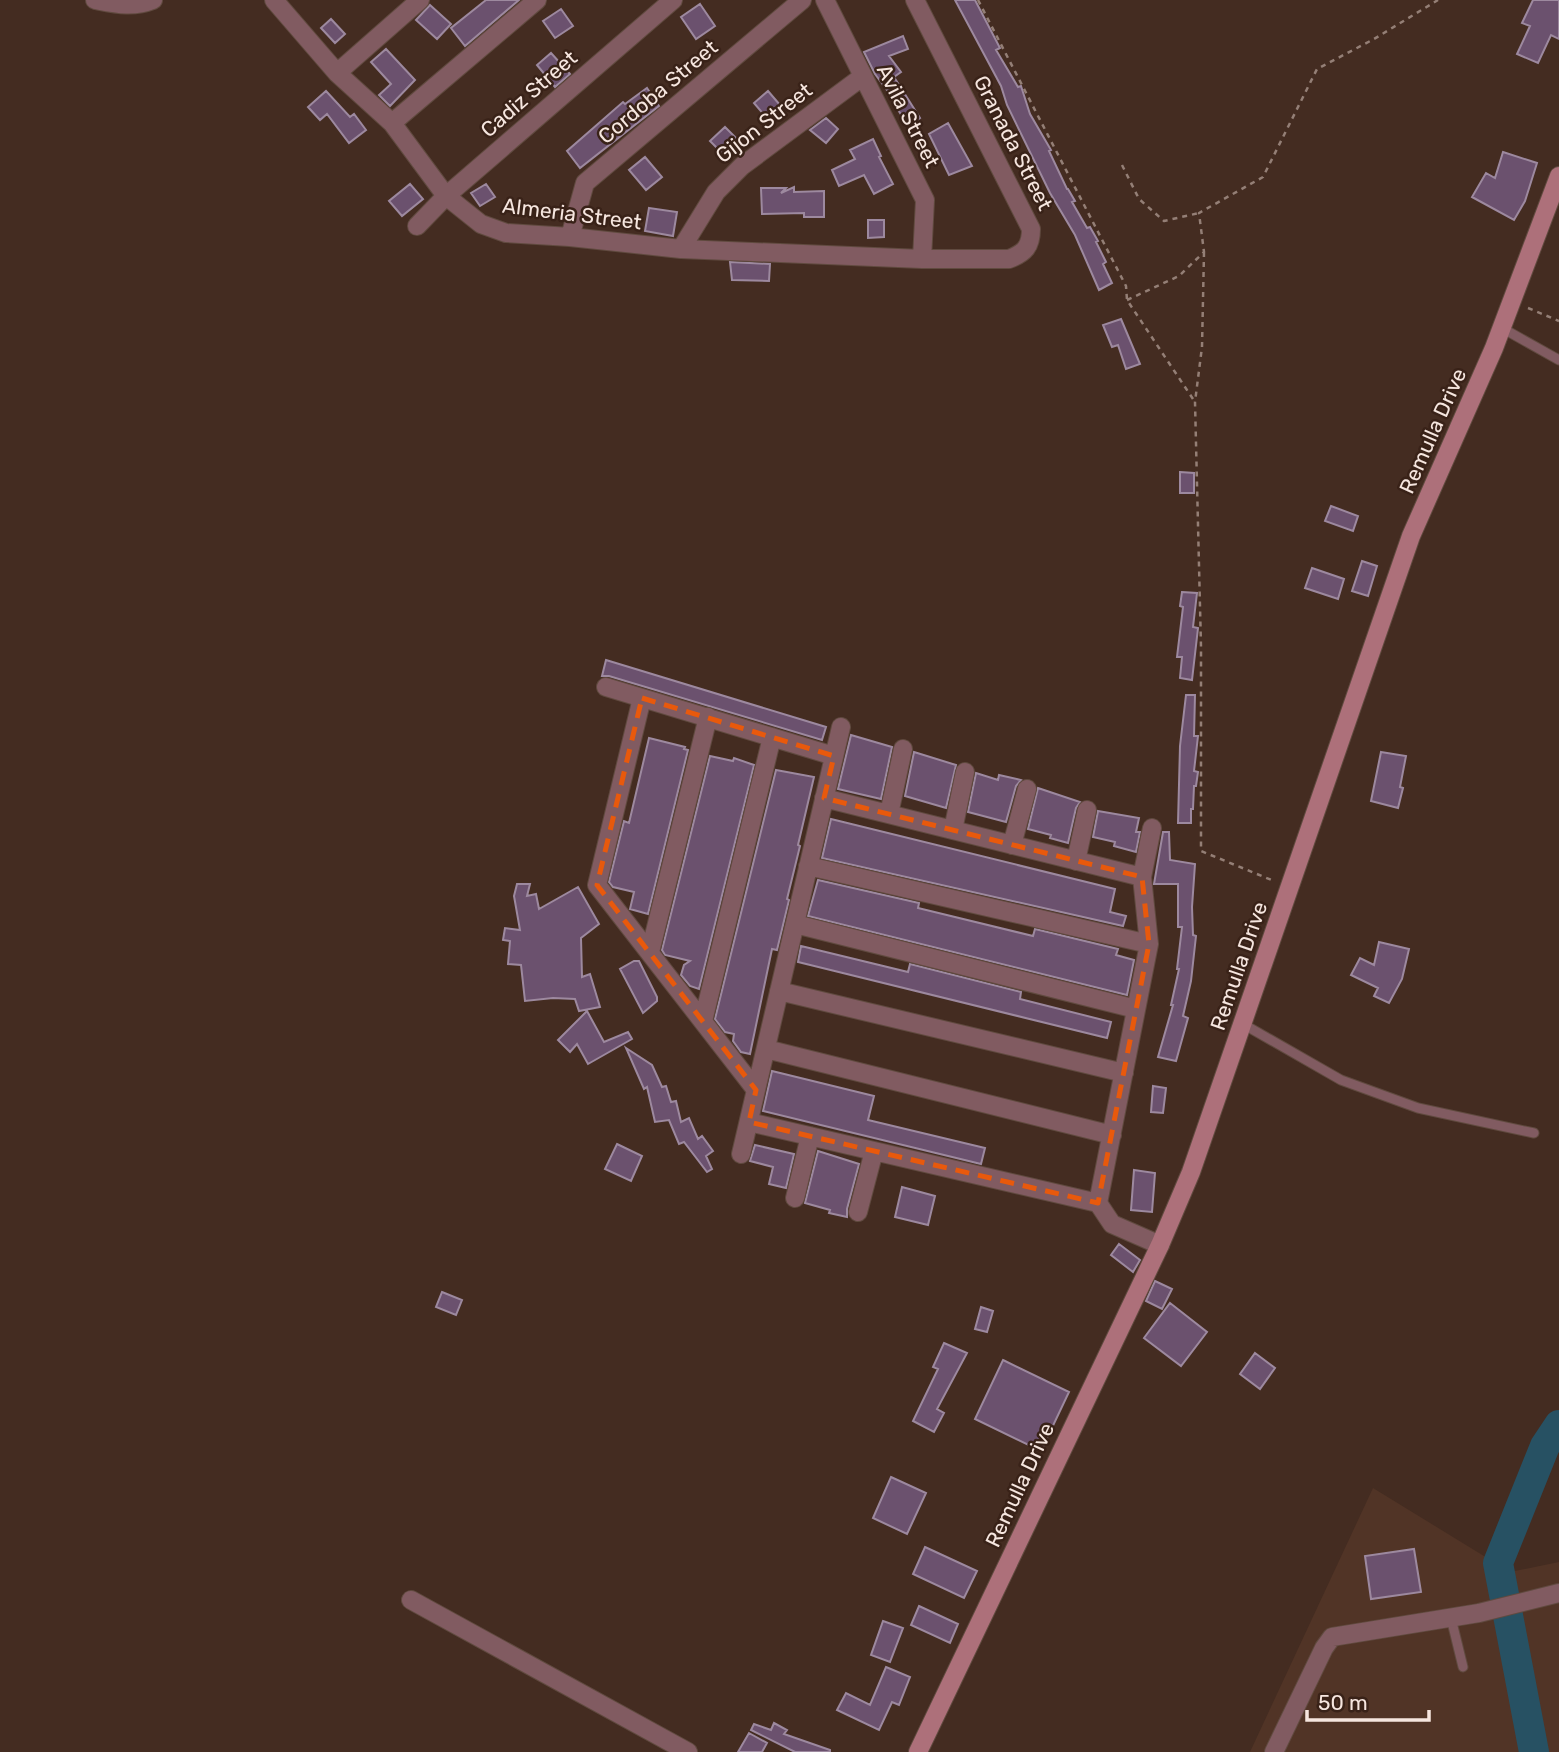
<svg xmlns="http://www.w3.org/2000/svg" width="1559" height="1752" font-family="Rubik,sans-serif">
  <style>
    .built { fill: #513426 }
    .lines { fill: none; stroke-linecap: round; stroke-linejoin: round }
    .river { stroke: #275163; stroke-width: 30 }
    .building { fill: #6b516e; stroke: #9d899f; stroke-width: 2 }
    .service-casing { stroke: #604a3f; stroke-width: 11 }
    .minor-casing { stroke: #604a3f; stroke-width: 20 }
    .secondary-casing { stroke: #604a3f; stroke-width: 20 }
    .path { stroke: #947f76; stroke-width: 2.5; stroke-dasharray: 5 5; stroke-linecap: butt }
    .service { stroke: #815b61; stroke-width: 9 }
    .minor { stroke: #815b61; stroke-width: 18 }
    .secondary { stroke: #ad707a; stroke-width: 18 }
    .marked { fill: none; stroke: #e8590c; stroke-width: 5; stroke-dasharray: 14 9; stroke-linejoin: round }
    .labels { text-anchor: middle; stroke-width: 5; stroke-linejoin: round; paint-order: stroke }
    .street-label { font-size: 21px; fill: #f6e6df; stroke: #392218 }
  </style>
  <rect width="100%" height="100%" fill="#442c21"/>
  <path class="built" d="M1373 1488 1510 1572 1559 1562V1752H1250Z"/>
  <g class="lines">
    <path class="river" d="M1534 1752 1498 1563 1545 1446 1559 1425"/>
  </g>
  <path class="building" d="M486 0H519L465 46 451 28Z
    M955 0H975L1000 48 996 50 1018 87 1021 86 1030 114 1051 150 1049 151 1067 189H1068L1075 201 1072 202 1087 228 1090 227 1098 241 1096 242 1106 262 1103 264 1112 283 1099 290 1075 235 1050 193 1007 105 1001 86Z
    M1533 0H1559V39L1551 35 1538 63 1517 54 1530 26 1522 23Z
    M700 4 715 26 696 39 681 17Z
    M430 5 451 24 437 39 416 20Z
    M561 9 573 26 555 38 543 21Z
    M331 19 345 34 335 43 321 28Z
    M903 36 908 49 889 56 901 72 894 77 920 118 912 124 905 114 902 116 893 102 895 101 875 74 864 52Z
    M386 49 415 80 390 106 379 95 391 84 371 62Z
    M551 53 570 74 555 87 537 65Z
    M647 88 659 106 580 168 567 151 623 102 625 104Z
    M326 91 350 117 354 114 366 130 349 143 327 114 320 120 308 107Z
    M768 91 780 105 766 117 754 103Z
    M826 118 838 129 826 143 810 130Z
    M948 123 972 166 949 175 929 134Z
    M725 127 738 140 723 154 710 141Z
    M873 139 881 156 879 157 893 184 874 194 864 175 839 186 832 170 855 159 850 150Z
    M1503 152 1537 163 1525 201 1514 220 1472 197 1486 173 1495 178Z
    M645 157 662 177 646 190 629 170Z
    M410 184 423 199 402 216 389 201Z
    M486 184 495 197 480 206 471 193Z
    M794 187V192L824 191V217H804V213L762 214 761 188H786L781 193Z
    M649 208 677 212 673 236 645 231Z
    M868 220H884V237L868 238Z
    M730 262 770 264 769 281 732 280Z
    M1121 319 1140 364 1126 369 1118 345 1112 347 1103 325Z
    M1180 472 1194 473V493H1180Z
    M1331 506 1358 516 1353 531 1325 521Z
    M1362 561 1377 566 1368 596 1352 591Z
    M1312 568 1344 579 1338 599 1305 588Z
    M1182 592 1197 593 1193 627 1198 628 1192 680 1180 678 1182 657H1177L1183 607 1180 606Z
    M606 660 826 727 822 740 609 676H602Z
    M1186 695H1195L1194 736H1198L1194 771 1198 772 1196 786H1194L1193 809H1191V823H1178L1180 746Z
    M851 735 892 747 881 799 838 789Z
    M649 738 685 747 684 749 688 750 648 914 630 909 634 892 613 887 609 882 624 821 629 823Z
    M914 752 956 765 946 808 905 796Z
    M1381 752 1406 756 1400 787 1403 788 1398 808 1371 801Z
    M710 756 733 761 734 758 754 765 699 989 690 986 681 975 684 965 690 961 665 955 662 950Z
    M776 770 814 777 798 845 800 846 787 899 789 900 777 950 772 949 750 1054 741 1052 733 1041 734 1034 725 1032 715 1019Z
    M976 773 998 780 999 775 1021 780 1016 786 1006 822 968 812Z
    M1038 788 1080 802 1076 808 1068 843 1050 838 1051 835 1028 829Z
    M1098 811 1139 818 1136 832H1140L1136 852 1114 846 1115 842 1093 837Z
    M831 819 1115 889 1110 912 1126 916 1123 926 822 858Z
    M1163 832H1169L1170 860 1195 864 1192 907 1193 935 1196 936 1191 981 1183 1016 1188 1018 1176 1061 1158 1057 1173 1005H1171L1179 969H1177L1182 927H1178V884H1154Z
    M818 880 919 903 918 908 1033 936 1035 929 1118 949 1116 955 1134 960 1127 995 808 916Z
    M517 884H530L527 896 536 894 539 909 578 887 599 924 581 938 582 977 590 974 600 1007 579 1011 575 999 553 998 525 1001 521 965 508 964 510 941 503 940 505 928 520 930 514 896Z
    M1379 942 1409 949 1402 979 1389 1003 1374 996 1378 988 1351 975 1360 958 1374 965Z
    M801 946 908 972 910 964 1021 992 1020 999 1111 1022 1107 1038 798 962Z
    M634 961H639L657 997V1001L643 1013 620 969Z
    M587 1011 604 1042 628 1032 632 1039 588 1064 577 1044 570 1052 558 1040Z
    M626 1048 652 1065 662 1087 666 1086 671 1102 676 1101 681 1122 689 1118 698 1139 702 1136 713 1151 706 1156 712 1169 707 1172 684 1142 679 1144 669 1120 655 1122 647 1087 644 1089Z
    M772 1071 874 1096 868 1120 985 1148 981 1164 763 1111Z
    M1153 1086 1166 1088 1163 1113 1151 1112Z
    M617 1144 642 1156 631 1181 605 1169Z
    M755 1145 794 1154 786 1188 769 1184 773 1167 750 1161Z
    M818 1151 859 1164 847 1209V1217L829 1213 830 1210 805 1203Z
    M1134 1170 1155 1173 1152 1212 1131 1210Z
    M902 1187 935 1196 928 1225 895 1217Z
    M1119 1244 1140 1260 1133 1272 1111 1255Z
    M1155 1281 1172 1289 1162 1309 1146 1301Z
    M442 1292 462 1300 456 1315 436 1307Z
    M1170 1303 1207 1332 1181 1366 1144 1338Z
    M981 1307 993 1311 987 1332 975 1329Z
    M944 1343 967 1353 937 1409 944 1413 934 1432 913 1421 938 1369 933 1367Z
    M1255 1353 1275 1368 1260 1389 1240 1374Z
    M1003 1360 1069 1392 1041 1451 975 1419Z
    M891 1477 926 1493 907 1534 873 1518Z
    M925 1547 977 1571 964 1598 913 1574Z
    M1414 1549 1421 1592 1371 1599 1365 1556Z
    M919 1606 958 1624 950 1643 911 1625Z
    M883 1621 903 1628 890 1662 871 1655Z
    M886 1667 910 1677 899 1705 892 1702 879 1730 837 1710 846 1693 870 1705Z
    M774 1723 787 1730 784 1734 830 1750V1752H795L751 1730 754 1724 771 1730Z
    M749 1733 767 1743 762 1752H738Z"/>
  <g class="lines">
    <g class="service-casing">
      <path id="service" d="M1502 328 1559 360
        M1243 1024 1341 1080 1418 1108 1534 1133
        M1451 1618 1463 1667"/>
    </g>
    <g class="minor-casing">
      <path id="minor" d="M95 0C116 4 133 8 153 0
        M274 0 337 73 392 123 446 196 481 224 506 233 570 237 681 249 922 259H1009C1025 253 1031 246 1031 229L915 0
        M825 0 925 200 922 259
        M337 73 420 0
        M392 123 537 0
        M417 226 446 196 673 0
        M570 237 585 183 802 0
        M681 249 716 192 742 166 862 77
        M606 687 834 756
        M642 698 597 885 756 1090
        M824 798 1142 877
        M889 814 903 749
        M1152 828 1142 877 1149 944 1098 1203 1112 1224 1160 1245
        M953 830 965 772
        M1012 845 1027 789
        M1076 861 1087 810
        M808 866 1149 944
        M795 924 1136 1009
        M650 952 708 717
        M779 991 1124 1073
        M703 1021 772 737
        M766 1049 1112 1135
        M749 1122 1098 1203
        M741 1154 841 727
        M795 1198 810 1136
        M858 1212 874 1151
        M411 1600 688 1752
        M1274 1752 1324 1648 1332 1637 1479 1613 1559 1593"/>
    </g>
    <g class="secondary-casing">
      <path id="secondary" d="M918 1752 1160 1245 1191 1172 1411 536 1494 348 1559 176"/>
    </g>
    <path class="path" d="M978 0 1126 286 1127 300 1195 402
      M1122 165 1139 199 1164 221 1199 213
      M1204 252 1202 347 1195 402 1201 647V851L1274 881
      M1127 300 1179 276 1204 252 1199 213 1263 177 1317 69 1374 39 1438 0
      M1528 308 1559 321"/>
    <use href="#service" class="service"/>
    <use href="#minor" class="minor"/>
    <use href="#secondary" class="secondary"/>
  </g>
  <path class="marked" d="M642 698 834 756 824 798 1142 877 1149 944 1098 1203 749 1122 756 1090 597 885Z"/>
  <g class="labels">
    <g class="street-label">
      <text transform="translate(658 92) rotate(-40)" y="7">Cordoba Street</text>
      <text transform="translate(529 94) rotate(-41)" y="7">Cadiz Street</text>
      <text transform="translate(908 116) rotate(63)" y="7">Avila Street</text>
      <text transform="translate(764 123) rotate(-38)" y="7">Gijon Street</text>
      <text transform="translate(1013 143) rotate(63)" y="7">Granada Street</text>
      <text transform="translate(572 214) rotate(7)" y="7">Almeria Street</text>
      <text transform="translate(1433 431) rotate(-66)" y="7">Remulla Drive</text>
      <text transform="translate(1239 966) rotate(-71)" y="7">Remulla Drive</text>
      <text transform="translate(1020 1485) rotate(-65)" y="7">Remulla Drive</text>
    </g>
  </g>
  <path d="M1307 1710v10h122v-10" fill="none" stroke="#f6e6df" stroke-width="3.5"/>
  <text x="1318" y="1710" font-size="21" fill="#f6e6df" stroke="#392218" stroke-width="5" paint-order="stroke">50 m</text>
</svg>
